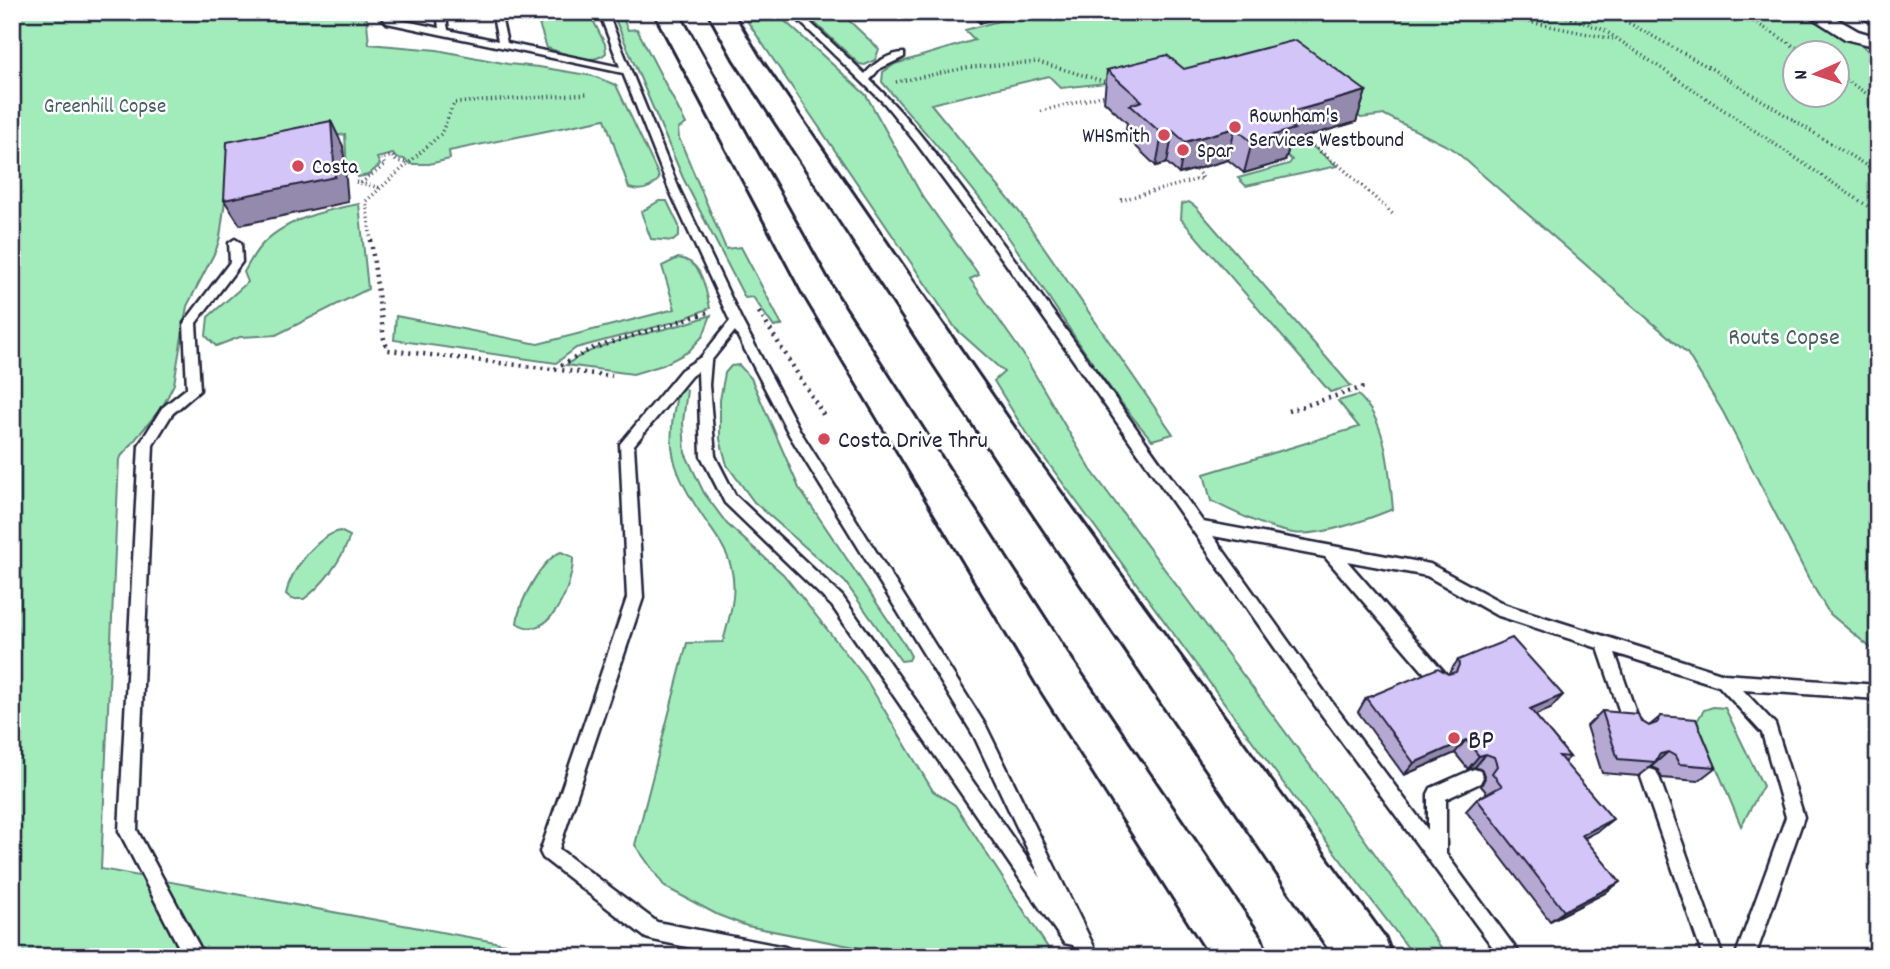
<svg xmlns="http://www.w3.org/2000/svg" width="1890" height="969" font-family="Dekko,sans-serif">
  <style>
    .green { fill: #a2ecbb; stroke: #62877b; stroke-width: 2; fill-rule: evenodd }
    .lines { fill: none; stroke-linecap: round; stroke-linejoin: round }
    .lane-casing { stroke: #22223b; stroke-width: 5 }
    .street-casing { stroke: #22223b; stroke-width: 5 }
    .highway-casing { stroke: #22223b; stroke-width: 6 }
    .path-far1 { stroke: #22223b; stroke-width: 3.5; stroke-dasharray: 1 3.5; stroke-linecap: butt }
    .path { stroke: #22223b; stroke-width: 4.5; stroke-dasharray: 2 5; stroke-linecap: butt }
    .lane { fill: #fff; fill-rule: evenodd }
    .street { fill: #fff; fill-rule: evenodd }
    .highway { fill: #fff; fill-rule: evenodd }
    .wall { fill: #b5a9d4; stroke: #22223b; stroke-width: 2 }
    .shaded-wall { fill: #948aad; stroke: #22223b; stroke-width: 2 }
    .building { fill: #d3c5f7; stroke: #22223b; stroke-width: 2 }
    .poi-dot { fill: #d1495b; stroke: #fff; stroke-width: 2.5 }
    .labels { text-anchor: middle; stroke-width: 5; stroke-linejoin: round; paint-order: stroke }
    .far-park-label { font-size: 21px; fill: #485f61; stroke: #fff }
    .far-poi-label { font-size: 21px; fill: #22223b; stroke: #fff; text-anchor: start }
    .park-label { font-size: 24px; fill: #485f61; stroke: #fff }
    .poi-label { font-size: 24px; fill: #22223b; stroke: #fff; text-anchor: start }
    .near-poi-label { font-size: 28px; fill: #22223b; stroke: #fff; text-anchor: start }
  </style>
  <rect width="100%" height="100%" fill="#fff"/>
  <filter id="ink" filterUnits="userSpaceOnUse"><feTurbulence type="fractalNoise" baseFrequency=".0143" numOctaves="2"/><feDisplacementMap in="SourceGraphic" scale="14" xChannelSelector="R" yChannelSelector="G"/><feConvolveMatrix kernelMatrix="1 2 1 2 8 2 1 2 1" color-interpolation-filters="sRGB"/></filter>
  <g filter="url(#ink)">
    <path class="green" d="M12 12H366L369 44 437 50 508 64 539 67 593 76 616 85 658 174 659 179C651 189 641 192 629 188L605 119 449 151 450 159 429 164H410L404 159 396 158 393 154 377 158 380 165 368 175 358 177 356 171 347 173 345 134 253 152 230 165 220 237 216 250 187 306 174 384 163 406 119 459 101 869 576 957H12Z
      M565 12 590 14 605 44 606 53C591 67 564 53 547 48L539 24Z
      M612 12H620L628 30 637 29 686 124 678 129 679 138 726 249 741 247 782 325 774 327 753 297 745 298 683 178Z
      M741 12H775L866 95 921 194 979 275 970 279 1023 354 1091 470 1358 830 1448 957H1415L1320 833 1026 433 994 381 1004 372 956 329Z
      M803 12H840L879 49 875 60 865 65 859 64Z
      M1032 12H1802L1861 44 1874 57 1869 58 1878 64V654L1829 613 1810 581 1723 412 1687 353 1453 149 1385 115 1361 118 1352 111 1115 82 1061 88 1049 76 931 104 1021 214 1173 434 1152 440C1095 376 1053 300 1004 231 967 179 923 130 882 82L883 72 895 64 975 40 965 30ZM1796 52H1838V94H1796Z
      M1306 141 1337 166 1246 186 1238 178 1289 164 1292 160 1278 148Z
      M659 201H667L679 226V236L673 241 651 239 641 212Z
      M1189 202 1196 207 1351 386 1330 392 1181 219 1182 204Z
      M359 204 368 289 276 335 240 337 216 346 206 336 208 317 248 282 244 272C249 264 253 255 259 248 282 220 325 210 359 204Z
      M678 258C703 261 705 288 710 308L678 321 576 348 556 363 394 340 396 316 538 344 675 309 662 266Z
      M711 315 703 336 688 352 663 365 633 374 566 365C602 337 667 333 711 315Z
      M739 365 751 378 799 488 905 645 911 656 909 660 901 661 845 582 754 502 727 465 720 439V400L725 373 731 366Z
      M679 388 687 390 683 422 685 453 704 493 727 524 783 574 864 676 933 791 955 805 1054 957H906L747 926 718 915 665 887 635 845 687 643 723 642C729 618 738 593 731 567 727 550 715 534 705 520 672 471 663 446 679 388Z
      M1358 395C1388 422 1389 472 1393 509 1366 520 1321 537 1293 533 1265 528 1236 513 1211 501L1204 474 1359 427 1338 401Z
      M340 531 350 536C342 560 324 584 304 599H292L286 594C290 571 317 536 340 531Z
      M561 552 573 557C574 582 550 645 517 623 519 602 541 560 561 552Z
      M1713 707 1725 708 1763 786 1741 826 1697 721 1704 710Z"/>
    <g class="lines">
      <g class="lane-casing">
        <path id="lane" d="M377 12H386L390 18 439 28 437 12H445L448 30 498 41 492 12H500L507 43 620 67 599 12H607L679 189 742 321 800 431 986 726 1099 957H1079L1073 945 1064 943 832 606 725 503 701 456 698 371 691 376 634 445 643 598 559 849 657 922 785 947 792 950 795 957H735L653 940 646 938 543 858 540 852 627 598 620 444 681 370 701 357 730 321 669 189 623 73 387 23ZM735 331 790 436 974 736 1041 878 842 596 735 495 715 456 709 385 711 361Z
          M790 12H799L865 74C874 63 890 53 904 53V57L879 69 870 80C915 123 951 175 988 224 1062 322 1132 423 1203 522L1430 564 1506 605 1724 674 1878 685V699L1743 690 1775 724 1804 817 1755 957H1735L1786 817 1762 733 1719 686 1615 653 1642 730 1640 735 1634 738 1628 735 1626 730 1598 648 1496 615 1427 576 1347 561 1445 673 1447 678 1445 683 1439 685 1433 683 1325 557 1213 536 1331 701 1428 830V794L1431 788 1474 769 1480 771 1483 777 1480 783 1446 799V854L1522 957H1500L1319 711 1006 264 917 144 884 103Z
          M235 239 241 243 242 262 196 323 200 390 172 414 153 445 137 830 205 957H184L119 831 139 445 162 408 187 388 184 323 230 262 229 243Z
          M1650 769 1656 771 1659 777 1723 957H1703L1641 777 1644 771Z"/>
      </g>
      <g class="street-casing">
        <path id="street" d="M1803 12H1825L1858 31 1878 37V47L1845 39Z"/>
      </g>
      <g class="highway-casing">
        <path id="highway" d="M654 12H678L835 293 1069 656 1261 938 1268 957H1211L1037 684 803 293Z
          M708 12H732L760 59 1024 442 1385 938 1392 957H1334L998 462 734 59Z"/>
      </g>
      <path class="path-far1" d="M1480 12 1613 39
        M1554 12 1604 30 1878 213
        M1609 12 1712 69 1878 173
        M1721 12 1750 22
        M1738 12 1804 52
        M1838 75 1878 101
        M896 82 971 67 1038 62 1110 83
        M1041 111 1110 94
        M1302 138 1339 165 1395 216
        M356 182 381 188
        M361 183 385 165 381 159 392 156 396 161 408 163
        M1121 200 1203 178 1195 169
        M371 241 366 201 441 134 454 103 588 94"/>
      <path class="path" d="M371 240 384 339 388 350 612 376
        M759 312 824 416
        M555 369 591 349 709 312
        M1288 411 1364 387"/>
      <use href="#lane" class="lane"/>
      <use href="#street" class="street"/>
      <use href="#highway" class="highway"/>
    </g>
    <path class="wall" d="M967 12H1016L980 23Z
      M1851 12H1878V24L1873 25Z
      M1107 70 1366 91 1356 122 1291 141 1285 161 1244 173 1228 160 1179 174 1167 163 1156 166 1125 136 1127 123 1104 101Z
      M1458 660 1550 709 1535 715 1570 757 1564 762 1598 831 1584 838 1605 893 1550 921 1466 811 1477 799 1487 793 1481 786 1485 778 1482 770 1475 767 1468 769 1455 753 1404 775 1358 712 1366 698 1448 674Z
      M1602 711 1641 721 1649 726 1661 716 1716 767 1698 781 1662 778 1658 770 1651 767 1639 776 1602 773 1587 726Z"/>
    <path class="shaded-wall" d="M980 12H1016L980 23Z
      M1366 91 1356 122 1291 141 1285 161 1244 173 1252 142 1277 116Z
      M331 121 343 146 348 202 240 225 224 200Z
      M1235 128 1228 160 1179 174 1185 142Z
      M1173 131 1167 163 1156 166 1162 134Z
      M1563 695 1550 709 1518 723 1530 709Z
      M1466 740 1455 753 1404 775 1414 763Z
      M1668 752 1651 767H1649L1655 762 1660 754Z
      M1486 754 1475 767 1468 769 1479 756Z
      M1613 819 1598 831 1568 847 1582 835Z
      M1620 882 1605 893 1550 921 1564 911Z"/>
    <path class="building" d="M1296 40 1366 91 1277 116 1294 129 1252 142 1235 128 1185 142 1173 131 1162 134 1130 105 1142 101 1107 70 1167 55 1184 69Z
      M331 121 335 177 224 200 227 142Z
      M1512 638 1563 695 1530 709 1570 757 1559 756 1613 819 1582 835 1620 882 1564 911 1477 799 1502 786 1492 773 1497 766 1494 757 1486 754 1479 756 1466 740 1414 763 1366 698 1438 668 1448 674 1456 672 1459 665 1458 660Z
      M1602 711 1638 714 1641 721 1649 726 1657 723 1661 716 1696 719 1716 767 1679 764 1675 756 1668 752 1660 754 1655 762 1618 759Z"/>
  </g>
  <g class="poi-dot">
    <circle cx="1235" cy="127" r="7"/>
    <circle cx="1164" cy="135" r="7"/>
    <circle cx="1183" cy="150" r="7"/>
    <circle cx="298" cy="166" r="7"/>
    <circle cx="824" cy="439" r="7"/>
    <circle cx="1454" cy="738" r="7"/>
  </g>
  <g class="labels">
    <g class="far-park-label">
      <text x="105" y="112">Greenhill Copse</text>
    </g>
    <g class="far-poi-label">
      <text x="1249" y="122">Rownham's<tspan x="1249" dy="24">Services Westbound</tspan></text>
      <text x="1150" y="142" text-anchor="end">WHSmith</text>
      <text x="1197" y="157">Spar</text>
      <text x="312" y="173">Costa</text>
    </g>
    <g class="park-label">
      <text x="1784" y="344">Routs Copse</text>
    </g>
    <g class="poi-label">
      <text x="838" y="447">Costa Drive Thru</text>
    </g>
    <g class="near-poi-label">
      <text x="1468" y="748">BP</text>
    </g>
  </g>
  <rect width="1890" height="969" fill="none" stroke="#fff" stroke-width="42"/>
  <rect x="21" y="21" width="1848" height="927" fill="none" stroke="#22223b" stroke-width="2.5" filter="url(#ink)"/>
  <g transform="translate(1816 74) rotate(267)"><circle r="33" fill="#ffffff" stroke="#a7a7b1" stroke-width="2"/>
  <path d="M0-5L12 26L0 18L-12 26Z" fill="#d1495b"/>
  <text y="-10" font-size="19" font-weight="bold" text-anchor="middle" fill="#22223b">N</text>
  </g>
</svg>
